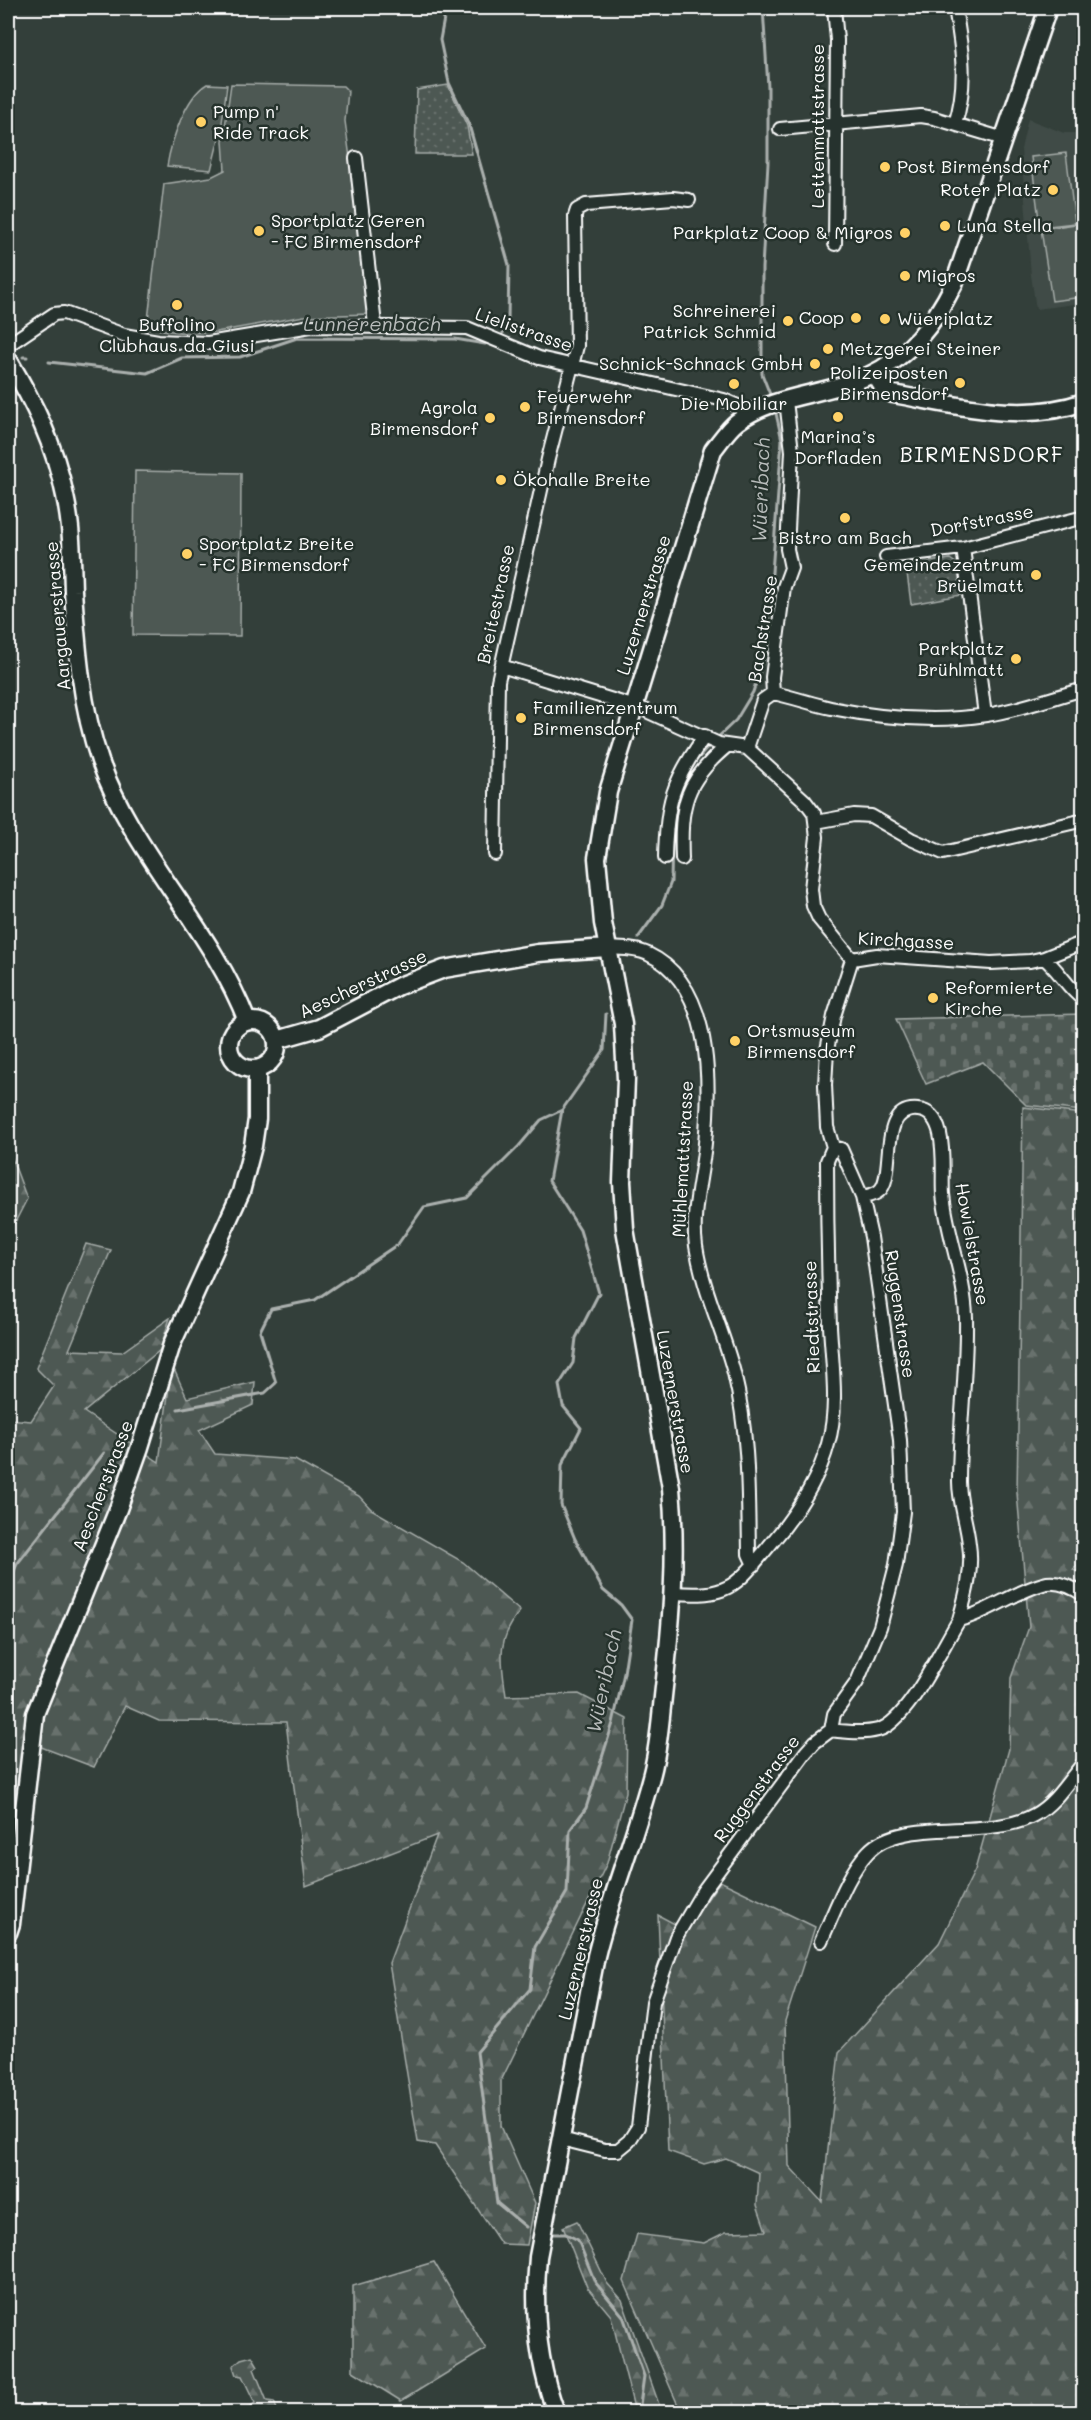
<svg xmlns="http://www.w3.org/2000/svg" width="1091" height="2420" font-family="Mali,sans-serif">
  <style>
    .built { fill: #404c47 }
    .grass { fill: #4d5853; stroke: #a6aca9; stroke-width: 1.5 }
    .forest { fill: url(#forest-firs); stroke: #a6aca9; stroke-width: 1.5 }
    .cemetery { fill: url(#cemetery-stones); stroke: #a6aca9; stroke-width: 1.5 }
    .park { fill: url(#park-dots); stroke: #a6aca9; stroke-width: 1.5 }
    .lines { fill: none; stroke-linecap: round; stroke-linejoin: round }
    .stream { stroke: #abb0ae; stroke-width: 3 }
    .street-casing { stroke: #fff; stroke-width: 16 }
    .secondary-casing { stroke: #fff; stroke-width: 21 }
    .street { stroke: #26332d; stroke-width: 12 }
    .secondary { stroke: #26332d; stroke-width: 16 }
    .poi-dot { fill: #ffd166; stroke: #26332d; stroke-width: 2 }
    .labels { text-anchor: middle; stroke-width: 5; stroke-linejoin: round; paint-order: stroke }
    .poi-label { font-size: 18px; fill: #fff; stroke: #26332d; text-anchor: start }
    .street-label { font-size: 18px; fill: #fff; stroke: #26332d }
    .water-label { font-size: 20px; font-style: italic; fill: #b9bdbc; stroke: #26332d }
    .quarter-label { font-size: 21px; letter-spacing: 1.5px; fill: #fff; stroke: #26332d }
  </style>
  <defs>
    <pattern id="forest-firs" width="22" height="20" patternUnits="userSpaceOnUse" patternTransform="scale(1.5)"><rect width="22" height="20" fill="#4d5853"/><path d="M5 1l3.5 6h-7zM16 11l3.5 6h-7z" fill="#68716d"/></pattern>
    <pattern id="cemetery-stones" width="16" height="16" patternUnits="userSpaceOnUse" patternTransform="scale(1.5)"><rect width="16" height="16" fill="#4d5853"/><path d="M2 7V4a2 2 0 0 1 4 0v3zM10 15v-3a2 2 0 0 1 4 0v3z" fill="#68716d"/></pattern>
    <pattern id="park-dots" width="8" height="8" patternUnits="userSpaceOnUse" patternTransform="scale(1.5)"><rect width="8" height="8" fill="#4d5853"/><path d="M2 2h.1M6 6h.1" fill="none" stroke="#68716d" stroke-width="1.8" stroke-linecap="round"/></pattern>
  </defs>
  <rect width="100%" height="100%" fill="#333f3a"/>
  <filter id="ink" filterUnits="userSpaceOnUse"><feTurbulence type="fractalNoise" baseFrequency=".0167" numOctaves="2"/><feDisplacementMap in="SourceGraphic" scale="12" xChannelSelector="R" yChannelSelector="G"/><feConvolveMatrix kernelMatrix="1 2 1 2 8 2 1 2 1" color-interpolation-filters="sRGB"/></filter>
  <g filter="url(#ink)">
    <path class="built" d="M1083 88V303L1036 309 1031 275 1021 149 1028 119 1064 133H1075Z"/>
    <path class="grass" d="M207 84 227 85 221 130 211 170 167 166C171 142 185 97 207 84Z
      M231 84 343 86 348 91 345 121 371 314 304 316 216 332 186 333 147 328 164 184 211 177 225 170 223 141Z
      M1066 153 1075 223 1040 227 1031 157Z
      M1083 223V297L1052 301 1041 229Z
      M135 471 241 473 240 636 133 635Z"/>
    <path class="forest" d="M1023 1107 1083 1114 1084 1557 1073 1570 1084 1574 1083 2412H681L624 2281 637 2234 704 2243 726 2232 766 2231 757 2205 759 2173 726 2158 704 2164 668 2151 658 1915 686 1930 720 1881 815 1927 785 2021 789 2166 822 2202 839 2052 939 1943 975 1870 1009 1749 1011 1678 1029 1627 1017 1493Z
      M8 1148 27 1199 8 1236Z
      M86 1244 111 1250 69 1350 122 1352 170 1318 160 1350 84 1412 159 1462 172 1365 187 1398 255 1382 253 1405 199 1430 215 1454 295 1460 359 1496 371 1509 463 1562 520 1611C496 1642 501 1659 506 1696L579 1694 627 1719 626 1792 607 1863 501 2081V2126L535 2203 527 2245 501 2244 435 2145 418 2142 389 1963 437 1835 306 1886 286 1722 159 1721 125 1706 94 1767 28 1742 8 1851V1419L31 1421 54 1386 36 1368Z
      M577 2221 607 2283 622 2300 661 2410 664 2412H635L611 2316 587 2287 563 2227Z
      M434 2262 486 2349 401 2401 353 2371V2286Z
      M252 2356 258 2366 254 2369 267 2401 274 2402 278 2412H250L248 2408 255 2403 242 2376 236 2375 233 2366 241 2359Z"/>
    <path class="cemetery" d="M1083 1014V1111L1026 1105 983 1062 926 1084 896 1019Z"/>
    <path class="park" d="M448 85 467 126 472 154H415L417 90Z
      M950 559 957 564 961 595 911 604 906 565Z"/>
    <g class="lines">
      <path class="stream" d="M446 8 440 40 449 83 469 125 509 265 508 320 503 333
        M763 8 768 87V163L762 268V374L771 397
        M23 357H27
        M49 362 147 373 182 358 240 357 297 338 455 339 485 344
        M715 740 736 720 753 692 766 652 782 440 775 409
        M682 785 694 763 711 744
        M674 817 677 800
        M638 938 662 905 671 882 672 835
        M178 1409 265 1393 276 1383 260 1331 271 1309 315 1300 398 1244 424 1207 467 1198 519 1146 541 1120 562 1110
        M8 1586 17 1564 104 1453
        M526 2227 497 2203 477 2052 530 1989 535 1947 567 1892 570 1830 586 1808 613 1723 624 1673 632 1620 621 1605 603 1590 575 1539 561 1505 562 1465 581 1428 563 1406 559 1385 573 1363 576 1338 599 1293 580 1230 549 1181 562 1110 604 1050 606 1014
        M553 2234H566L578 2240 595 2282 623 2316 644 2376 639 2412"/>
      <g class="street-casing">
        <path id="street" d="M834 8 837 40 835 244
          M955 8C962 48 968 84 955 124
          M780 129 921 116 934 118 1004 139
          M356 158 375 325
          M8 345 54 314 64 313 124 335 158 341 208 343 311 326 467 328 539 358 724 400 738 406 747 415
          M963 548 985 715
          M886 557 963 548 1084 517
          M501 666 642 709 719 744 747 748 805 801 814 813 817 837 811 889 813 906 819 919 852 959
          M773 693C793 697 812 704 831 708 881 718 936 723 986 715 1019 710 1051 698 1084 689
          M773 693 772 677 784 587 791 568 787 549 792 451 786 401
          M747 748 763 700 773 693
          M816 822 854 815 871 816 911 839 943 853 1084 820
          M495 854 498 681 548 459 577 346 575 216 577 210 586 205 673 198 689 200
          M665 858C666 804 672 781 705 736
          M682 859C680 805 685 781 727 746
          M607 948C621 949 636 948 648 954 712 984 711 1082 705 1143 702 1178 691 1211 696 1246 703 1291 723 1330 734 1373 749 1433 748 1493 749 1554L754 1565
          M1044 958C1059 970 1068 989 1084 1000
          M852 959 877 955 991 963 1030 961 1044 958 1084 942
          M862 1197C867 1196 875 1195 879 1191 897 1177 876 1106 918 1110 950 1112 941 1172 943 1194 947 1235 965 1276 966 1318 967 1373 959 1427 959 1482 959 1502 967 1524 969 1544 973 1570 966 1595 959 1620
          M674 1593C729 1597 735 1587 769 1546 794 1517 818 1482 828 1444 839 1407 832 1364 830 1326 828 1271 827 1216 827 1161L833 1147 827 1127 825 1085 827 1050 834 1016 852 959
          M831 1730C846 1732 863 1734 878 1730 908 1722 942 1647 959 1620 989 1612 1014 1592 1043 1584 1057 1580 1072 1587 1084 1595
          M821 1941C834 1914 847 1874 868 1852 901 1816 988 1841 1034 1815 1055 1804 1069 1780 1084 1762
          M561 2139 605 2150H618L629 2141 638 2127 653 2002 676 1937 703 1891 806 1752 815 1742 831 1730 834 1714 857 1682 880 1627 896 1565 903 1512 900 1440 871 1237 862 1197 841 1149 833 1147"/>
      </g>
      <g class="secondary-casing">
        <path id="secondary" d="M8 359C34 403 55 445 65 496 72 527 72 559 73 591 77 648 81 706 100 761 134 856 211 927 247 1021
          M874 373 884 389 893 394C957 405 1021 424 1084 402
          M229 1045a24 24 0 1 1 48 0a24 24 0 1 1-48 0Z
          M277 1040 319 1028 399 986 444 969 538 953 607 948
          M8 1933 11 1924 35 1714 118 1509 140 1447 172 1344 241 1192 253 1146 257 1119V1069
          M556 2412C537 2362 533 2310 538 2257L596 1956C611 1894 636 1835 652 1773 660 1742 661 1710 665 1679 672 1614 677 1553 671 1488L625 1229 622 1182 626 1079 623 1024 603 923 597 858 608 792 713 450C721 440 728 429 737 422 774 394 827 395 868 376 909 357 934 324 954 284L1048 8"/>
      </g>
      <use href="#street" class="street"/>
      <use href="#secondary" class="secondary"/>
    </g>
  </g>
  <g class="poi-dot">
    <circle cx="201" cy="122" r="6"/>
    <circle cx="885" cy="167" r="6"/>
    <circle cx="1053" cy="190" r="6"/>
    <circle cx="945" cy="226" r="6"/>
    <circle cx="259" cy="231" r="6"/>
    <circle cx="905" cy="233" r="6"/>
    <circle cx="905" cy="276" r="6"/>
    <circle cx="177" cy="305" r="6"/>
    <circle cx="856" cy="318" r="6"/>
    <circle cx="885" cy="319" r="6"/>
    <circle cx="788" cy="321" r="6"/>
    <circle cx="828" cy="349" r="6"/>
    <circle cx="815" cy="364" r="6"/>
    <circle cx="960" cy="383" r="6"/>
    <circle cx="734" cy="384" r="6"/>
    <circle cx="525" cy="407" r="6"/>
    <circle cx="838" cy="417" r="6"/>
    <circle cx="490" cy="418" r="6"/>
    <circle cx="501" cy="480" r="6"/>
    <circle cx="845" cy="518" r="6"/>
    <circle cx="187" cy="554" r="6"/>
    <circle cx="1036" cy="575" r="6"/>
    <circle cx="1016" cy="659" r="6"/>
    <circle cx="521" cy="718" r="6"/>
    <circle cx="933" cy="998" r="6"/>
    <circle cx="735" cy="1041" r="6"/>
  </g>
  <g class="labels">
    <g class="poi-label">
      <text x="213" y="118">Pump n'<tspan x="213" dy="21">Ride Track</tspan></text>
      <text x="897" y="173">Post Birmensdorf</text>
      <text x="1041" y="196" text-anchor="end">Roter Platz</text>
      <text x="271" y="227">Sportplatz Geren<tspan x="271" dy="21">- FC Birmensdorf</tspan></text>
      <text x="957" y="232">Luna Stella</text>
      <text x="893" y="239" text-anchor="end">Parkplatz Coop &amp; Migros</text>
      <text x="917" y="282">Migros</text>
      <text x="776" y="317" text-anchor="end">Schreinerei<tspan x="776" dy="21">Patrick Schmid</tspan></text>
      <text x="844" y="324" text-anchor="end">Coop</text>
      <text x="897" y="325">Wüeriplatz</text>
      <text x="177" y="331" text-anchor="middle">Buffolino<tspan x="177" dy="21">Clubhaus da Giusi</tspan></text>
      <text x="840" y="355">Metzgerei Steiner</text>
      <text x="803" y="370" text-anchor="end">Schnick-Schnack GmbH</text>
      <text x="948" y="379" text-anchor="end">Polizeiposten<tspan x="948" dy="21">Birmensdorf</tspan></text>
      <text x="537" y="403">Feuerwehr<tspan x="537" dy="21">Birmensdorf</tspan></text>
      <text x="734" y="410" text-anchor="middle">Die Mobiliar</text>
      <text x="478" y="414" text-anchor="end">Agrola<tspan x="478" dy="21">Birmensdorf</tspan></text>
      <text x="838" y="443" text-anchor="middle">Marina’s<tspan x="838" dy="21">Dorfladen</tspan></text>
      <text x="513" y="486">Ökohalle Breite</text>
      <text x="845" y="544" text-anchor="middle">Bistro am Bach</text>
      <text x="199" y="550">Sportplatz Breite<tspan x="199" dy="21">- FC Birmensdorf</tspan></text>
      <text x="1024" y="571" text-anchor="end">Gemeindezentrum<tspan x="1024" dy="21">Brüelmatt</tspan></text>
      <text x="1004" y="655" text-anchor="end">Parkplatz<tspan x="1004" dy="21">Brühlmatt</tspan></text>
      <text x="533" y="714">Familienzentrum<tspan x="533" dy="21">Birmensdorf</tspan></text>
      <text x="945" y="994">Reformierte<tspan x="945" dy="21">Kirche</tspan></text>
      <text x="747" y="1037">Ortsmuseum<tspan x="747" dy="21">Birmensdorf</tspan></text>
    </g>
    <g class="street-label">
      <text transform="translate(818 126) rotate(-90)" y="6">Lettenmattstrasse</text>
      <text transform="translate(524 330) rotate(19)" y="6">Lielistrasse</text>
      <text transform="translate(982 521) rotate(-11)" y="6">Dorfstrasse</text>
      <text transform="translate(496 604) rotate(-78)" y="6">Breitestrasse</text>
      <text transform="translate(644 605) rotate(-73)" y="6">Luzernerstrasse</text>
      <text transform="translate(58 616) rotate(-95)" y="6">Aargauerstrasse</text>
      <text transform="translate(763 629) rotate(-81)" y="6">Bachstrasse</text>
      <text transform="translate(906 941) rotate(3)" y="6">Kirchgasse</text>
      <text transform="translate(363 984) rotate(-25)" y="6">Aescherstrasse</text>
      <text transform="translate(683 1159) rotate(-87)" y="6">Mühlemattstrasse</text>
      <text transform="translate(972 1244) rotate(80)" y="6">Howielstrasse</text>
      <text transform="translate(900 1314) rotate(82)" y="6">Ruggenstrasse</text>
      <text transform="translate(812 1317) rotate(-92)" y="6">Riedtstrasse</text>
      <text transform="translate(675 1402) rotate(80)" y="6">Luzernerstrasse</text>
      <text transform="translate(103 1486) rotate(-69)" y="6">Aescherstrasse</text>
      <text transform="translate(757 1789) rotate(-53)" y="6">Ruggenstrasse</text>
      <text transform="translate(581 1949) rotate(-77)" y="6">Luzernerstrasse</text>
    </g>
    <g class="water-label">
      <text x="372" y="331">Lunnerenbach</text>
      <text transform="translate(761 490) rotate(-88)" y="7">Wüeribach</text>
      <text transform="translate(604 1681) rotate(-78)" y="7">Wüeribach</text>
    </g>
    <g class="quarter-label">
      <text x="982" y="462">BIRMENSDORF</text>
    </g>
  </g>
  <rect width="1091" height="2420" fill="none" stroke="#26332d" stroke-width="30"/>
  <rect x="15" y="15" width="1061" height="2390" fill="none" stroke="#fff" stroke-width="2" filter="url(#ink)"/>
</svg>
